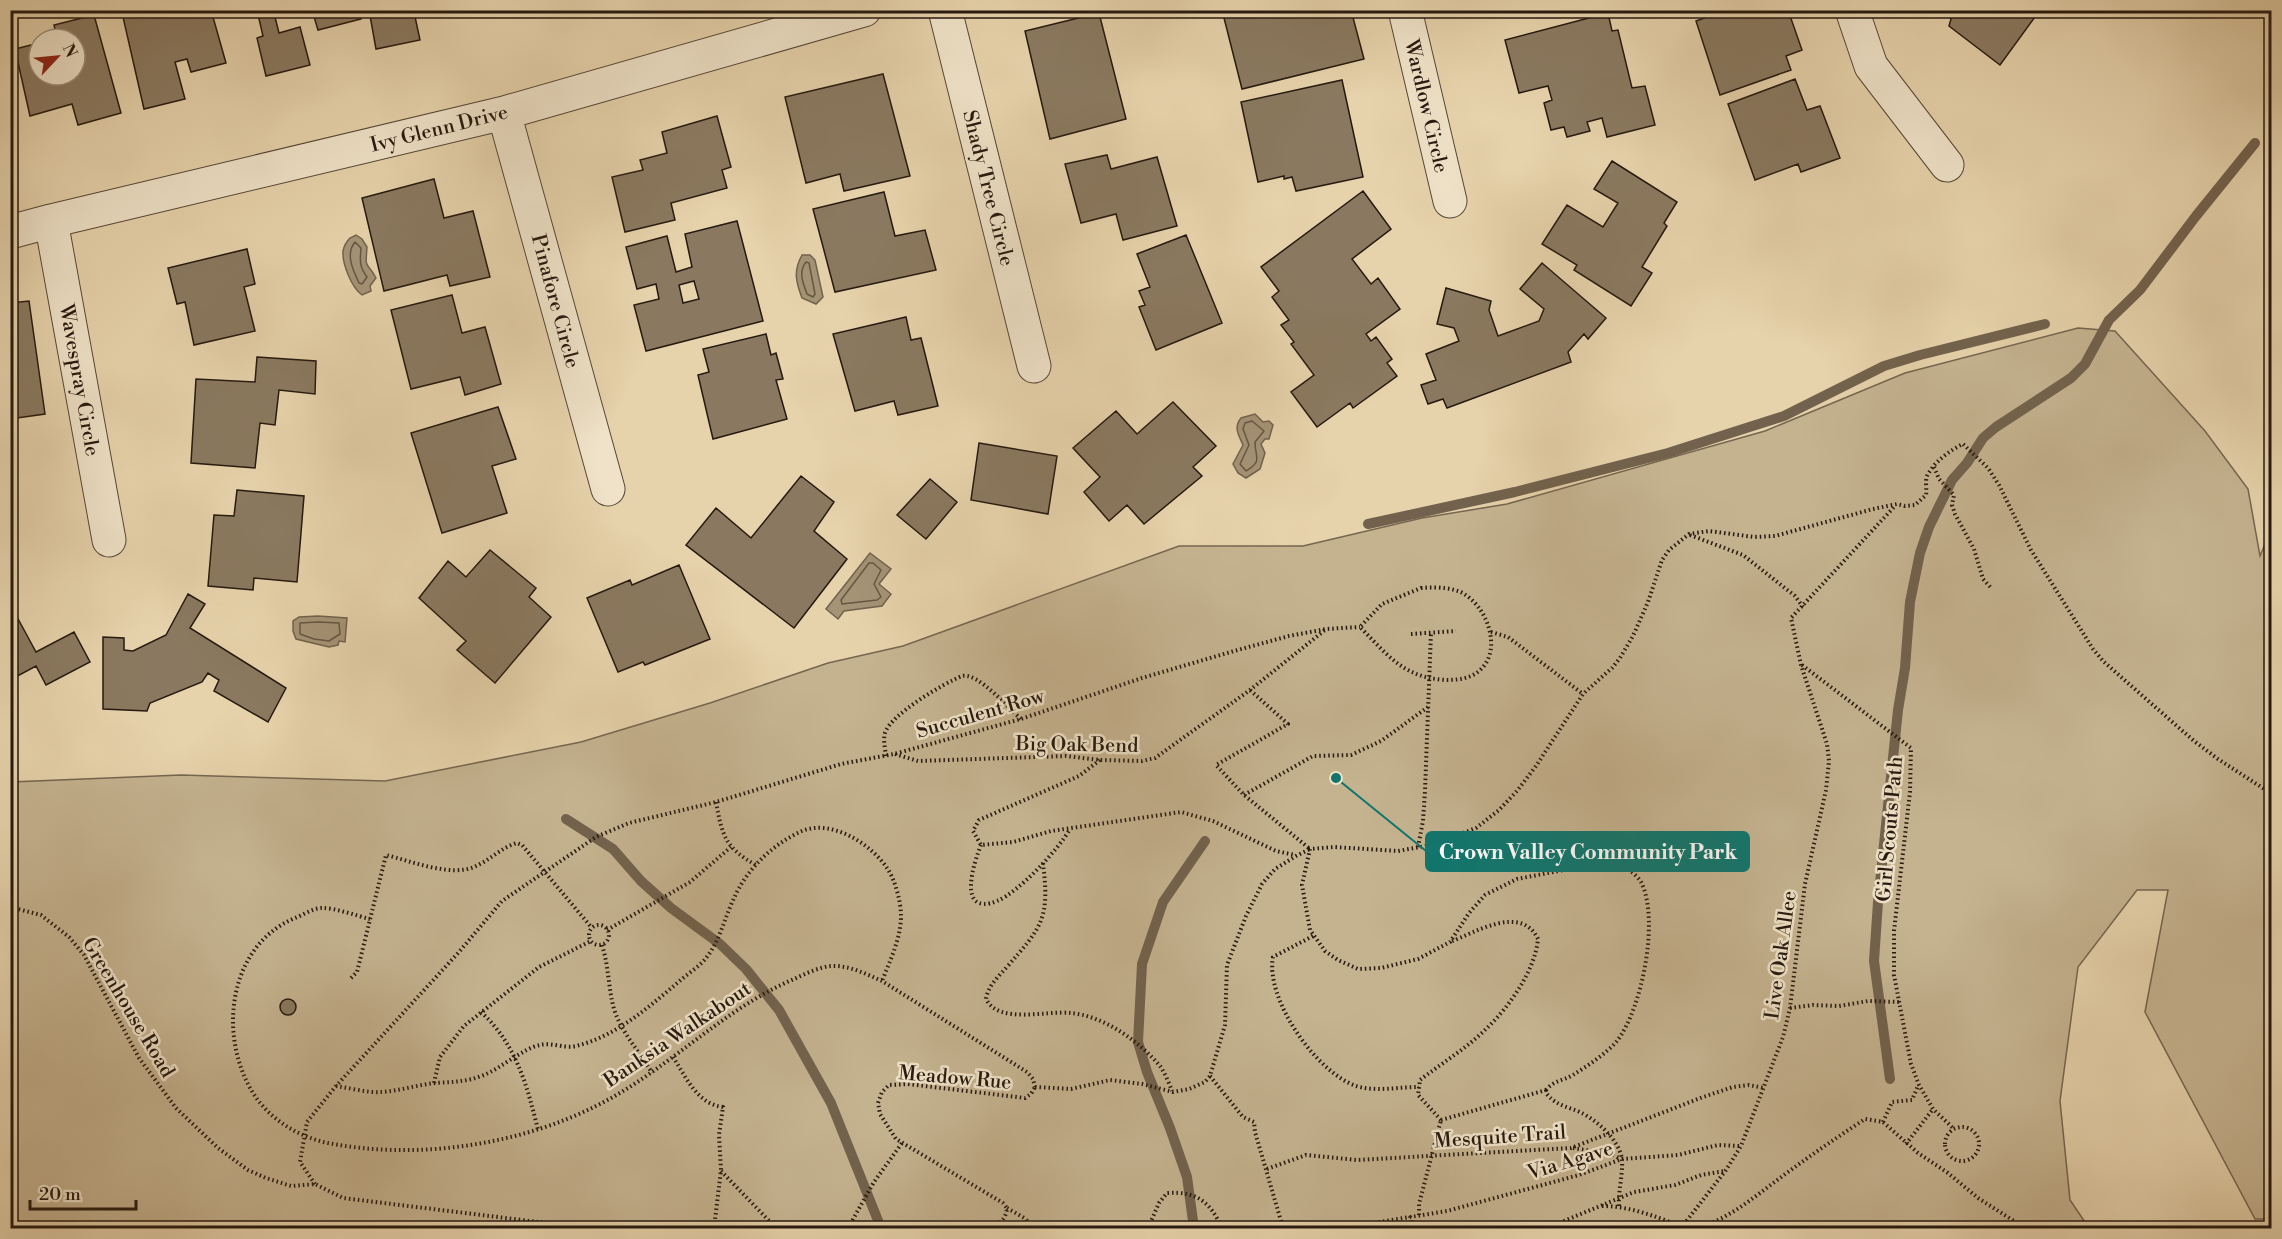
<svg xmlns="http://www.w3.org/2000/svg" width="2282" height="1239" font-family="'Libre Bodoni',serif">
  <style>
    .green { fill: #c5b390; stroke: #766650; stroke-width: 1.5 }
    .water { fill: #a59376; stroke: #72624d; stroke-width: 1.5 }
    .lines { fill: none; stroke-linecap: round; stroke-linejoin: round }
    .shore { stroke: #665642; stroke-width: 1.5 }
    .stream { stroke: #72624d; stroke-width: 10 }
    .building { fill: #8a7960; stroke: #26190f; stroke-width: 1.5; fill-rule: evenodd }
    .minor-casing { stroke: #564736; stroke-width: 35 }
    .path { stroke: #26190f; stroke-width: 4; stroke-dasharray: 1.5 3; stroke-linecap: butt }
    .minor { stroke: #efe2c8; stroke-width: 33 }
    .labels { text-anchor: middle; stroke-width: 5; stroke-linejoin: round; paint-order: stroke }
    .street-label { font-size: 20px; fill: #26190f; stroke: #efe2c8 }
    .leader { fill: none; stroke: #0f766e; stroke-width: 2 }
    .callout-dot { fill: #0f766e; stroke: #efe2c8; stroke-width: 2 }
    .callout { fill: #0f766e; stroke: #0f766e; stroke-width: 2 }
    .callout-label { font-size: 21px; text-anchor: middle; font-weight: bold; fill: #fff }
  </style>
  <rect width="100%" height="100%" fill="#e6d2ab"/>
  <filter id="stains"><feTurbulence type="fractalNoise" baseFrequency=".00333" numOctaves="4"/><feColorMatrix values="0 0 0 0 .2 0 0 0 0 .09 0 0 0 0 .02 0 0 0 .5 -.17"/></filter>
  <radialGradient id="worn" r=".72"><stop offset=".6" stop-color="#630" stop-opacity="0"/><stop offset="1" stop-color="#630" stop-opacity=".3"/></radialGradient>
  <path class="green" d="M2078 328 2115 331 2205 431 2248 489 2260 556 2271 530V1219H2255L2145 1012 2168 890H2137L2078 967 2060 1101 2070 1200 2089 1228H11V782L181 775 385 781 581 742 710 703 828 663 903 646 1179 546H1303L1422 518 1507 504 1765 431 1905 373Z"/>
  <path class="water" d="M356 235 362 239 367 247C365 272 366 259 376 278L370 286 371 291 362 295C352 288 342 264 343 251 344 246 347 241 350 238Z
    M802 255H810L815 260 823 297 816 304 802 298C796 282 793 271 802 255Z
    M1255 414 1263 422 1269 421 1273 425 1269 439H1265L1261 444 1265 453 1260 469 1246 478 1238 473 1233 464 1243 445C1239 435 1233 428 1241 418Z
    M870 553 891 569 879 584 891 594 882 606 844 611 838 619 826 609Z
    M318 616 347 618 345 642 339 641 338 645 329 647 296 639 293 631V621L299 617Z"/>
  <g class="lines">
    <path class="shore" d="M355 242 361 248C360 261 359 266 367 277L362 284 359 283C353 270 345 254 355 242Z
      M806 262 809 263 815 294 813 297 807 294C803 283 798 272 806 262Z
      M1252 421 1264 431 1255 442C1255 458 1263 461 1246 471L1240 464 1249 445 1243 429 1245 423Z
      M869 563H873L881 570 874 584 881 597 877 600 842 604 841 600Z
      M318 622 339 623 340 634 329 641 314 639 300 634V623Z"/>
    <path class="stream" d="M1368 524 1515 492 1668 453 1784 416 1884 366 1920 355 2045 324
      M566 819 613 849 641 881 671 908 720 944 746 969 779 1010 831 1103 881 1228
      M1890 1079 1874 961 1878 902 1898 710 1905 668 1910 602 1920 553 1929 527 1952 480 1967 463 1983 438 1996 427 2071 378 2085 364 2109 320 2140 290 2196 216 2255 143
      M1194 1228 1187 1177 1170 1128 1147 1072 1138 1042 1142 964 1163 902 1205 841"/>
  </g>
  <path class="building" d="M147 10H211L226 63 191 72 187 59 175 62 185 99 144 109 123 17Z
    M257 10H281L274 13 279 33 300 27 310 65 266 76 257 38 263 36Z
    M312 10H358L361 19 318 30Z
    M369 10H422L414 12 420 40 376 49Z
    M1222 10H1308L1309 15 1327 10H1351L1364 59 1242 89Z
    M1726 10H1788L1802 50 1786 56 1791 70 1720 95 1696 21Z
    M1942 10H2040L2000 65 1949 26 1951 19Z
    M1099 13 1126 119 1050 139 1025 31Z
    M1608 13 1612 31 1618 30 1632 88 1645 86 1655 125 1607 137 1602 118 1587 122 1590 131 1567 137 1564 127 1551 130 1544 103 1552 100 1548 86 1519 93 1505 40Z
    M94 15 121 113 78 125 72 104 30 116 15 49 39 43V75H75V39H55L57 38 54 25Z
    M883 74 910 176 844 191 840 174 806 183 785 97Z
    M1795 79 1807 110 1820 106 1840 158 1801 172 1798 164 1755 180 1728 104Z
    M1342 80 1363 177 1296 191 1292 177 1284 179V176L1258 182 1241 102Z
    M717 116 731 167 722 170 727 188 671 203 675 220 625 232 612 177 643 170 640 160 667 153 662 132Z
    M1107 155 1111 169 1157 157 1177 226 1123 240 1116 214 1081 223 1065 164Z
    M1612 161 1677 202 1664 223 1667 226 1642 267 1652 273 1631 306 1574 270 1577 265 1542 244 1567 205 1603 227 1618 203 1594 189Z
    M434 179 444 218 473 211 490 277 450 286 447 275 384 291 362 198Z
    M1363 191 1391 229 1352 259 1371 284 1378 278 1400 309 1366 334 1371 341 1376 337 1392 359 1387 363 1397 376 1353 408 1350 403 1317 427 1291 392 1314 375 1291 344 1294 342 1281 325 1289 320 1272 297 1279 291 1261 267Z
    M884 192 895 236 925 230 936 270 835 292 813 209Z
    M737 221 763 321 646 351 634 305 659 299 656 284 637 289 626 247 667 236 676 272 692 267 685 234ZM694 281 699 299 683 303 679 285Z
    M1186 235 1222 323 1156 350 1139 307 1145 305 1139 291 1150 287 1137 254Z
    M247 249 255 284 244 287 255 331 194 345 185 302 177 304 168 268Z
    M1542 263 1606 318 1588 339 1584 334 1568 352 1571 362 1447 408 1443 399 1428 404 1421 385 1436 380 1426 354 1459 341 1454 328 1437 324 1446 288 1491 301 1489 310 1498 336 1539 321 1544 309 1520 289Z
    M452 295 462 333 485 327 501 384 465 395 460 377 411 389 391 310Z
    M29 301 45 414 10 419V303Z
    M906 317 911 340 921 338 938 406 898 415 894 401 855 411 833 334Z
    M766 334 771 355 776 353 783 379 776 380 787 419 713 439 698 375 709 372 703 349Z
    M257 357 316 361 315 394 279 390 275 425 260 423 255 468 191 463 196 379 255 382Z
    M1173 402 1216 446 1193 467 1202 476 1144 524 1127 505 1109 521 1084 492 1100 477 1073 448 1116 411 1137 434Z
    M498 407 516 459 492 466 507 513 442 533 411 433Z
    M979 443 1057 456 1048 514 971 500Z
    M801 476 834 502 814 531 847 559 794 628 686 545 716 508 751 538Z
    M930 479 957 502 926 539 897 515Z
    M237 490 304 496 297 582 254 578 253 590 208 586 214 515 234 516Z
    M490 550 536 588 529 597 551 617 495 683 457 650 466 641 419 598 448 561 466 577Z
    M679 565 710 639 645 665 643 662 618 672 587 598 630 580 632 585Z
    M188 594 205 604 190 628 286 688 268 722 214 691 219 680 208 673 202 682 150 703 147 711 103 709V637L124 638V650L133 651 166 635Z
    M10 604 36 652 74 632 90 662 46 685 36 666 10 680Z
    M280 1007a8 8 0 1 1 16 0a8 8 0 1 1-16 0Z"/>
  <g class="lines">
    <g class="minor-casing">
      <path id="minor" d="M945 10 1034 366
        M1405 10 1450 201
        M1852 10 1871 66 1947 165
        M504 113 608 489
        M51 221 109 540
        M10 232 51 221 504 113 864 10"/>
    </g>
    <path class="path" d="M1934 467 1939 479 1954 495 1952 505 1955 514 1974 549 1983 579 1992 589
      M1690 535 1743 555 1795 596 1803 607
      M1421 588C1433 587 1446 587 1458 591 1465 593 1474 601 1479 608 1494 628 1499 663 1471 676 1454 683 1428 680 1412 672 1392 663 1376 643 1360 627L1382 604Z
      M1491 632 1508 637 1583 694
      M1411 634 1456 631
      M1802 665 1911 748 1910 792 1894 931V975L1911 1064 1919 1085 1933 1109 1954 1129
      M895 754 918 761 1066 756 1100 760 1142 761 1155 758 1250 690 1325 630
      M886 756C885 748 883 740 885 733 890 715 944 683 962 676 978 672 1008 708 1021 719
      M1100 760 1079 776 979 820 973 831 981 845 1013 842 1051 831 1181 812 1213 821 1276 851 1295 855
      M1244 795 1313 756 1351 755 1381 741 1428 707
      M716 802C722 835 725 848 756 865
      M981 845C974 862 956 917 997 901 1019 892 1058 850 1070 829
      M1418 847 1423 821 1425 791 1431 632
      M1043 863C1050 919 1042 927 1006 968 998 977 988 986 986 999 999 1025 1047 1010 1071 1013 1104 1016 1139 1041 1160 1066 1165 1073 1169 1083 1172 1091
      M10 907 41 915 69 937 84 955 139 1058 176 1108 218 1148 248 1170 266 1178 291 1186 315 1184 343 1198 587 1228
      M370 919C357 916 336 908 322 908 313 908 303 915 295 918 227 946 217 1039 255 1096 271 1120 299 1137 328 1143 415 1160 516 1146 596 1106 667 1071 721 1010 794 979 805 974 819 967 831 966 849 965 866 974 882 981L1027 1072 1033 1079 1035 1087
      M589 935a10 10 0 1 1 20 0a10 10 0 1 1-20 0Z
      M607 930 690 882 731 847
      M1313 936 1273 957C1265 999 1316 1072 1356 1086 1376 1092 1398 1087 1419 1087
      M602 945C609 967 608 987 614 1009 621 1032 640 1052 652 1073
      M351 978 357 972 386 855C411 861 452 878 476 866 490 860 502 847 517 843L522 845 592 928
      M1790 1008 1813 1005 1839 1006 1868 1001 1899 1002
      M481 1012C516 1044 527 1085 538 1130
      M673 1057C686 1077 697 1104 723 1107L719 1135 721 1170 714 1228
      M1210 1076 1243 1117 1254 1122 1255 1132 1283 1228
      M434 1083 440 1057 464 1026 539 967 591 941
      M336 1086C350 1088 367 1093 381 1092 399 1091 417 1085 435 1083 452 1082 467 1082 484 1075 501 1068 524 1048 540 1045 552 1042 564 1049 576 1046 617 1036 650 1006 682 979 690 972 700 966 706 958 720 941 725 916 735 896 748 868 773 844 802 831 831 819 870 843 887 868 895 879 901 902 901 916 901 938 890 961 882 981
      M1035 1087 1071 1089 1110 1080 1142 1084 1173 1092 1189 1089 1205 1082 1210 1076 1225 1025 1227 965 1246 916 1262 884 1275 869 1296 856 1310 849 1244 795 1216 765 1288 724 1250 690
      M1546 1090C1554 1080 1563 1081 1573 1075 1587 1066 1606 1054 1617 1041 1642 1009 1660 919 1641 882 1638 877 1633 873 1628 869H1569L1517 879 1485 895 1469 913 1450 942 1418 959 1381 968 1358 969 1338 960 1325 951 1310 930 1302 885 1310 849 1334 847 1398 851 1431 845 1476 828 1499 810 1517 791 1536 766 1583 694 1612 668 1620 658 1633 636 1648 602 1662 560 1669 550 1689 534 1709 531 1754 537 1775 536 1873 509 1897 504 1905 506 1915 505 1926 495C1927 489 1925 481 1927 476 1934 462 1950 450 1963 444L1988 468 1999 485 2031 550 2093 649 2104 662 2194 741 2218 759 2272 794
      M1546 1090V1093C1554 1103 1561 1105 1572 1109 1592 1115 1620 1139 1622 1160 1623 1175 1618 1191 1619 1206
      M1441 1120 1418 1095 1420 1080C1442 1063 1467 1048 1486 1029 1509 1007 1535 971 1538 939 1521 904 1476 932 1450 942
      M1441 1120 1546 1090
      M1883 1122 1892 1102 1912 1100 1918 1086
      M1945 1144a17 17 0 1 1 34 0a17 17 0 1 1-34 0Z
      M1906 1144 1933 1109
      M1573 1148 1611 1154 1621 1159
      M1267 1169 1306 1155 1357 1160 1571 1148 1703 1097 1733 1087 1749 1085 1764 1088
      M721 1171 776 1228
      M315 1184 300 1162 307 1122 336 1086 459 952 502 901 596 837 629 823 716 802 841 764 894 754 1021 719 1142 678 1234 651 1289 636 1326 629 1360 627
      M1602 1206C1630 1206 1657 1217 1683 1227
      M1007 1208 1026 1219 1031 1228
      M1419 1215V1204L1441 1120
      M1410 1216 1413 1228
      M848 1228 874 1182 902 1143
      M973 1228C988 1225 1005 1228 1007 1208L1003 1203 896 1139 880 1114 878 1103 882 1092 889 1085 908 1084 1025 1098 1031 1094 1035 1087
      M1148 1228 1159 1203 1167 1193C1197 1191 1210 1202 1222 1228
      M1297 1228 1313 1227 1334 1228
      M1343 1228 1447 1211 1579 1175 1622 1159 1678 1155 1718 1145 1740 1146
      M1547 1228 1634 1192 1675 1185 1701 1175 1725 1171
      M1681 1228 1726 1170 1741 1146 1783 1037 1790 1008 1805 884 1826 790 1829 761 1827 744 1801 665 1791 618 1895 506
      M1696 1228C1728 1220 1754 1197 1780 1178 1808 1157 1836 1138 1865 1119L1883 1122 1918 1153 1948 1173 1978 1198 2025 1228"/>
    <use href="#minor" class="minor"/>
  </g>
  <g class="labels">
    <g class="street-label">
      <text transform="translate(1427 106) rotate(77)" y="7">Wardlow Circle</text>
      <text transform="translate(439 128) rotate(-14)" y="7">Ivy Glenn Drive</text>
      <text transform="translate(989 188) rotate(76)" y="7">Shady Tree Circle</text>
      <text transform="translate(556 301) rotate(75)" y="7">Pinafore Circle</text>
      <text transform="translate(80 380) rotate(80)" y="7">Wavespray Circle</text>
      <text transform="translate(980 713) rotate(-16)" y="7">Succulent Row</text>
      <text transform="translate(1077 744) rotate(1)" y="7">Big Oak Bend</text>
      <text transform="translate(1889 829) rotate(-85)" y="7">Girl Scouts Path</text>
      <text transform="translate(1780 955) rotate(-82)" y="7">Live Oak Allee</text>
      <text transform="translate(129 1007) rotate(59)" y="7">Greenhouse Road</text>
      <text transform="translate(677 1034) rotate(-34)" y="7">Banksia Walkabout</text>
      <text transform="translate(955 1077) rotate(5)" y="7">Meadow Rue</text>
      <text transform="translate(1500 1136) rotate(-4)" y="7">Mesquite Trail</text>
      <text transform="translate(1570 1160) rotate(-17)" y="7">Via Agave</text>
    </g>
  </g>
  <path class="leader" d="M1336 778L1426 851"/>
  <circle class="callout-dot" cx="1336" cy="778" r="6"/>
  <rect class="callout" x="1426" y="832" width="323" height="39" rx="6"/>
  <g class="callout-label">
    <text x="1588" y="859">Crown Valley Community Park</text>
  </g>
  <rect width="2282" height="1239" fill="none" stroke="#e6d2ab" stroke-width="36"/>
  <rect x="12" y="12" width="2258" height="1215" fill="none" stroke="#26190f" stroke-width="3"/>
  <rect x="18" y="18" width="2246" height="1203" fill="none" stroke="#26190f" stroke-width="1.5"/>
  <g transform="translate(57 57) rotate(64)"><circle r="28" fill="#efe2c8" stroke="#9f927e" stroke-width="1.5"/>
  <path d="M0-4.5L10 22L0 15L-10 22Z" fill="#8f2418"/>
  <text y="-9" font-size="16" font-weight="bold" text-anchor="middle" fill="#26190f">N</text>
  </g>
  <path d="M30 1200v9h106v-9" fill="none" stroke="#26190f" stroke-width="3"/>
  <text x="39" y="1200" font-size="18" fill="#26190f" stroke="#efe2c8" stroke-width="4.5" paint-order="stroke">20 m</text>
  <rect width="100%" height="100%" filter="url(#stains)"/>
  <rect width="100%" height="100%" fill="url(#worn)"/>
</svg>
